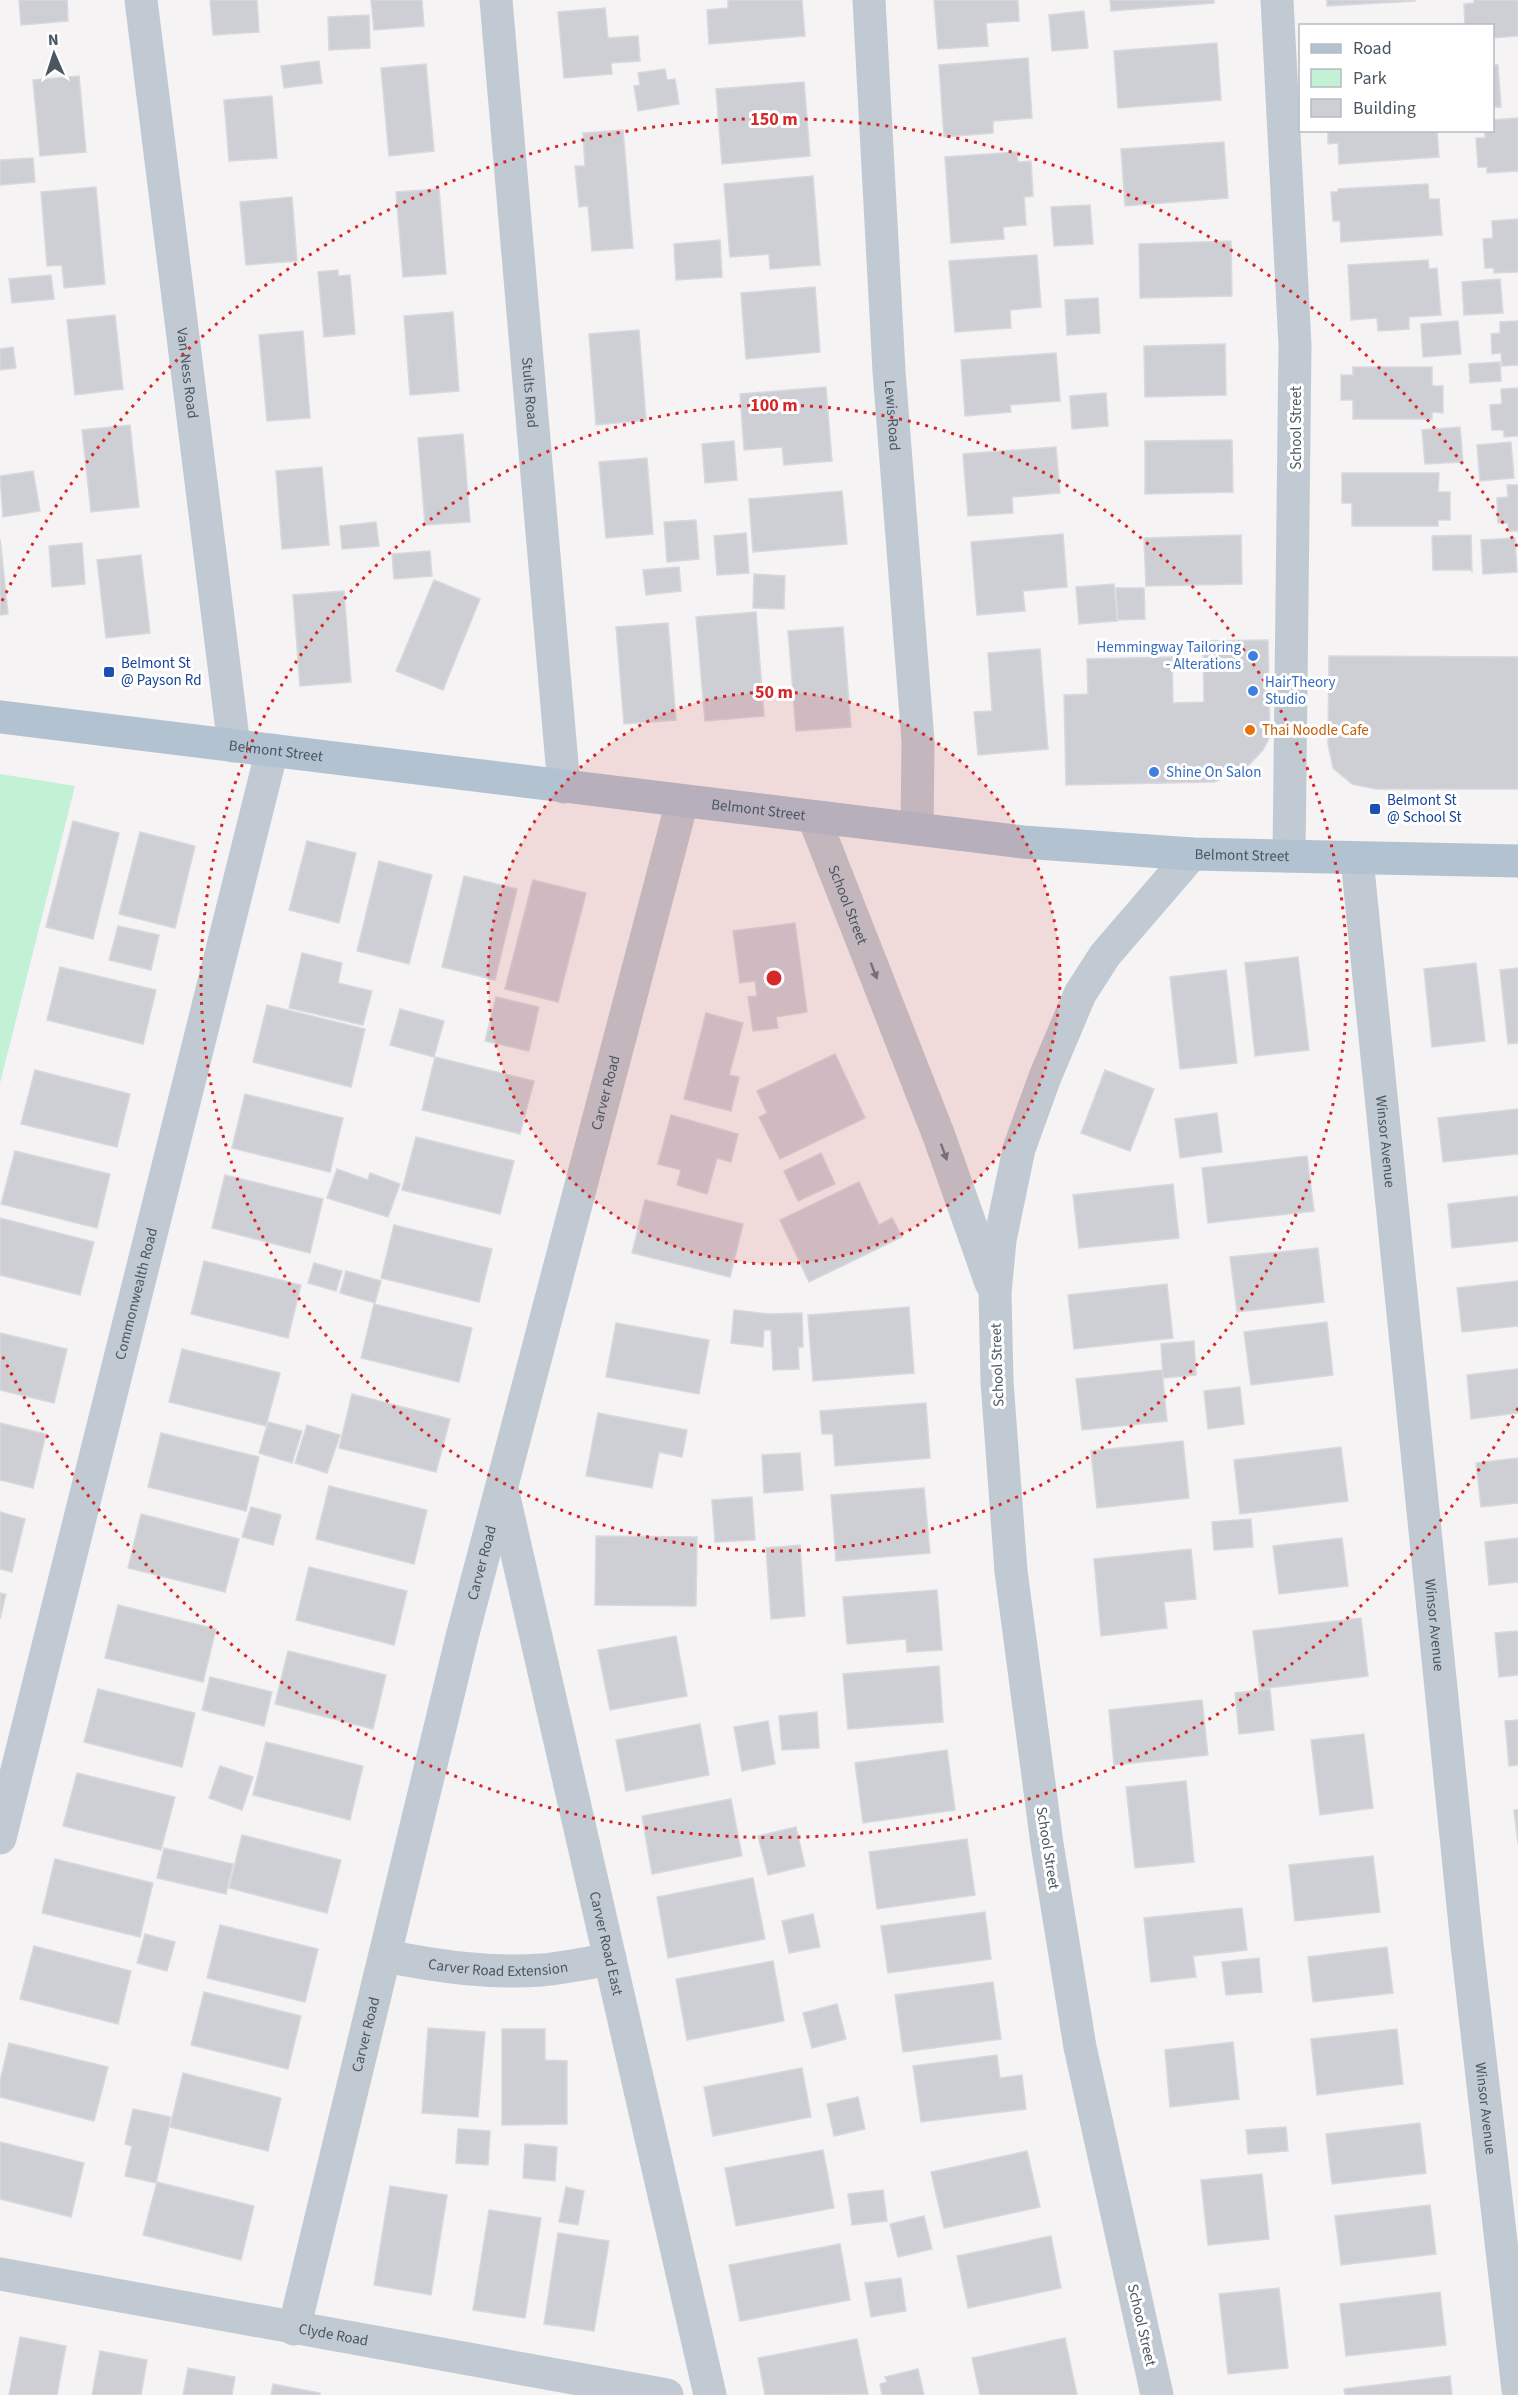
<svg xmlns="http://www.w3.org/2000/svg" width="1518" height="2395" font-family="'Source Sans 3',sans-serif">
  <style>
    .green { fill: #c3f1d5 }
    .building { fill: #cdcfd5; stroke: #d7d9de; stroke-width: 1.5 }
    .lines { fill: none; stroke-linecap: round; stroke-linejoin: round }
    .minor { stroke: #c1cad2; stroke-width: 33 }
    .major { stroke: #b3c2d1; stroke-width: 33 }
    .oneway { fill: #6e7983 }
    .ring { fill: none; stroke: #d62828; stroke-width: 3; stroke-dasharray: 3 6 }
    .shop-dot { fill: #3f7fe0; stroke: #fff; stroke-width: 2 }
    .transit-dot { fill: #1a4fb4; stroke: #fff; stroke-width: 2 }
    .food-dot { fill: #e8710a; stroke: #fff; stroke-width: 2 }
    .labels { text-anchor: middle; stroke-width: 6; stroke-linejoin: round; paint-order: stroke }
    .street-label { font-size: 15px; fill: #4a5661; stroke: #fff }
    .shop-label { font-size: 15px; fill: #366cbe; stroke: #fff; text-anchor: start }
    .transit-label { font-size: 15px; fill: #164399; stroke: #fff; text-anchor: start }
    .food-label { font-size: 15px; fill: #c56008; stroke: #fff; text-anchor: start }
    .centre { fill: #d62828; stroke: #fff; stroke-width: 3 }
    .ring-label { font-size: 18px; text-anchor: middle; font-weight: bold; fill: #d62828; stroke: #fff; stroke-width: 6; stroke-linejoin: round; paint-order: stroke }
  </style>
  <rect width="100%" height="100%" fill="#f5f3f3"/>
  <path class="green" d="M0 774 75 786 0 1083Z"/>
  <path class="building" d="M19 0H67L68 21 21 25Z
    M210 0H257L259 32 213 35Z
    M371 0H422L424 26 374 30Z
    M728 0H802L805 36 709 44 707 10 728 8Z
    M934 0H1018L1019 21 986 23 988 46 938 49Z
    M1110 0H1214V3L1111 11Z
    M1327 0H1415V1L1327 6Z
    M1474 0H1518V36L1492 38V26H1465L1464 4 1474 3Z
    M605 8 608 38 638 36 640 61 611 63 612 74 564 78 558 12Z
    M1084 11 1088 48 1052 51 1049 15Z
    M369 15 370 48 329 50 328 17Z
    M1217 43 1221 100 1118 108 1114 51Z
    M1028 58 1032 118 993 121V133L944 137 939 65Z
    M319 61 322 83 284 88 281 66Z
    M426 64 434 151 389 156 381 68Z
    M1492 65H1498L1501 107H1492Z
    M665 69 667 80 675 79 679 104 638 111 634 86 640 85 638 73Z
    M79 76 86 152 40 156 33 80Z
    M804 82 810 156 722 164 716 89Z
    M272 96 277 158 229 161 224 100Z
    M1518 118V171L1487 173V167H1478L1476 138H1485V130H1492V120Z
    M623 130 633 248 592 251 588 206 579 207 575 166H585L583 133Z
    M1328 130H1437L1439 157 1339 164 1338 143 1328 144Z
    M1224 142 1228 198 1125 206 1121 149Z
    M1017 152 1018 162 1031 161 1033 196 1024 197 1026 225 1003 227 1004 239 951 243 945 157Z
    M33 158 35 182 0 185V160Z
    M813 176 820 265 770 269 769 254 730 257 724 184Z
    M1428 184 1429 199H1439L1442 235 1341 242 1340 221H1333L1331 192H1338V189Z
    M96 187 105 284 64 288 62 265 47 266 41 192Z
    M439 189 446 274 403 277 396 192Z
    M292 197 297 261 246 265 240 202Z
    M1090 205 1093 244 1054 246 1051 207Z
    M1518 219V272L1494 273V268H1485L1483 239 1493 238 1492 221Z
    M720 240 722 277 676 280 674 244Z
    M1231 241 1232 296 1140 298 1139 244Z
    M1037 255 1041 307 1010 310 1011 328 955 332 949 261Z
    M1428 260 1429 269 1437 268 1441 315 1409 317V329L1378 331 1377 318 1351 320 1348 265Z
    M338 270V276L350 275 355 334 324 337 318 272Z
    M51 275 54 299 12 303 9 279Z
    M1500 279 1503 313 1464 315 1462 282Z
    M815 287 820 352 746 359 741 293Z
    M1098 298 1100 333 1067 335 1065 300Z
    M453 312 459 391 410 395 404 316Z
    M115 315 123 389 75 395 67 320Z
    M1458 321 1461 354 1423 357 1421 324Z
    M1518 321V365L1502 366 1501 353 1492 354 1491 334 1500 333V322Z
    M639 330 646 420 596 425 589 334Z
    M303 331 310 418 267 421 259 335Z
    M1225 344 1226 395 1145 397 1144 346Z
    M13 347 16 368 0 370V349Z
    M1056 353 1060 401 1010 405 1011 412 965 416 961 360Z
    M1500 362 1501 381 1470 383 1469 364Z
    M1353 367H1432V386H1443V413L1432 412V419H1353V400H1341V375H1353Z
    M826 387 832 461 784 465 782 447 744 450 740 394Z
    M1518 388V436L1504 437V430H1492L1490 405 1502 404 1501 389Z
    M1106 393 1108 426 1072 429 1070 396Z
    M130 425 139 507 91 512 82 430Z
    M1460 427 1463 462 1425 464 1422 430Z
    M463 434 470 522 425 525 418 438Z
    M1232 440 1233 492 1145 494V441Z
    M734 441 737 480 705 483 702 444Z
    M1511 442 1514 478 1480 481 1477 445Z
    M1056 447 1060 493 1012 497 1013 513 968 516 963 454Z
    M647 458 653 534 606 538 599 462Z
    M322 467 329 545 282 549 276 471Z
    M33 471 40 511 3 517 0 476Z
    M1342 473H1439L1438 492H1450V520H1438V526H1352V503H1342Z
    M1507 485H1518V531H1509L1508 523H1498L1497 498 1508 497Z
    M842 491 847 544 753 552 749 499Z
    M696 520 699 559 667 562 664 522Z
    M376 522 379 546 342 549 340 526Z
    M746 533 749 573 717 575 714 536Z
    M1063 534 1067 587 1023 591 1025 611 977 615 971 542Z
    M1241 535 1242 584 1146 586 1144 538Z
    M1471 535 1472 573V570H1433L1432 536Z
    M1515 538 1517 572 1483 574 1481 540Z
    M0 539 8 614 0 615Z
    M82 543 85 584 52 587 49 546Z
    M430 551 432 576 394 579 392 554Z
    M141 555 150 633 106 638 97 560Z
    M679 567 681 591 646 595 643 570Z
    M754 574 785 576 784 609 753 608Z
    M434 580 480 599 443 690 396 671Z
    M1114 584 1117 621 1079 624 1076 587Z
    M1116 588H1144L1145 619 1118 620Z
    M344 591 351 682 300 686 293 595Z
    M756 612 764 716 705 721 696 617Z
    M668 623 676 720 624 724 616 627Z
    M843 627 851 727 796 731 788 631Z
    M1268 640 1270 736 1263 750 1245 769 1214 782 1066 785 1064 695 1088 694 1087 659 1172 657 1173 703 1204 702 1203 641Z
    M1040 649 1048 749 978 755 974 712 992 711 988 653Z
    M1329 656 1518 657V789H1376L1352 784 1333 768 1328 744Z
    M73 821 119 833 93 939 46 927Z
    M140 832 195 846 175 928 119 914Z
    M307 841 356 853 339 923 289 910Z
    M379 861 432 875 409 964 357 951Z
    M464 876 517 889 495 980 442 967Z
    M533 880 586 893 558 1002 505 989Z
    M795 923 807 1012 776 1017 778 1028 753 1031 748 997 757 996 755 981 740 983 733 931Z
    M118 926 159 935 151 970 109 960Z
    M302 953 342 963 338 983 372 991 363 1025 289 1008Z
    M1298 957 1309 1050 1255 1056 1245 963Z
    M1476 963 1485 1041 1432 1047 1424 969Z
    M60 967 156 990 143 1044 47 1020Z
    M1518 968V1043L1508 1044 1500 970Z
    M1226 970 1237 1063 1180 1069 1170 977Z
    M496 997 539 1007 529 1051 485 1041Z
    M267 1005 365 1029 351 1087 253 1062Z
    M400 1009 444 1021 434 1057 390 1045Z
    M706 1013 743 1023 729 1075 739 1077 731 1111 684 1099Z
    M835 1054 865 1118 780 1159 759 1117 767 1113 757 1091Z
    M435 1057 534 1081 520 1134 422 1110Z
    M35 1070 130 1094 117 1147 21 1124Z
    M1105 1070 1154 1089 1130 1151 1081 1133Z
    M245 1094 343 1118 330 1172 232 1148Z
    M1518 1109V1154L1443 1162 1438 1118Z
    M1217 1113 1222 1152 1180 1158 1175 1119Z
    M671 1115 738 1134 731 1162 717 1158 707 1194 677 1185 681 1170 658 1164Z
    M416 1137 514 1161 500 1214 402 1190Z
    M15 1151 110 1174 97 1228 1 1204Z
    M821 1153 835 1184 798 1201 784 1171Z
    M1307 1156 1314 1211 1208 1223 1202 1168Z
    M337 1169 368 1180 370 1173 400 1184 388 1217 327 1198Z
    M225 1175 323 1199 310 1253 212 1228Z
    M859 1182 879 1225 892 1218 902 1237 809 1282 780 1220Z
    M1173 1184 1179 1238 1079 1248 1073 1195Z
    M1518 1196V1241L1452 1248 1448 1204Z
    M645 1200 743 1224 730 1277 632 1253Z
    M0 1218 94 1242 80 1295 0 1275Z
    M394 1225 492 1249 479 1302 381 1278Z
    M1318 1248 1324 1302 1237 1312 1230 1257Z
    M204 1261 301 1285 288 1338 191 1314Z
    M314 1263 342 1271 336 1291 308 1283Z
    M346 1271 381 1281 375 1303 340 1293Z
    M1518 1281V1326L1462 1332 1457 1288Z
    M1167 1284 1173 1338 1074 1349 1068 1295Z
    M374 1304 472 1328 459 1382 361 1358Z
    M909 1307 914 1373 813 1381 808 1315Z
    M734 1310 768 1314 802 1313 803 1347H798L799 1369 773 1370 771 1330H764L763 1347 731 1343Z
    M1327 1322 1333 1375 1251 1385 1244 1332Z
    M616 1323 709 1340 699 1394 606 1377Z
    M0 1333 67 1349 54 1403 0 1390Z
    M1194 1341 1196 1375 1163 1378 1161 1344Z
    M182 1349 280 1373 266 1426 169 1402Z
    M1518 1369V1413L1471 1419 1467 1375Z
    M1162 1370 1167 1421 1082 1430 1076 1379Z
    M1240 1387 1244 1424 1208 1429 1204 1391Z
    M352 1394 450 1419 436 1472 339 1448Z
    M926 1403 930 1458 835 1466 833 1434H822L820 1411Z
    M598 1413 687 1430 682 1457 659 1452 652 1488 586 1476Z
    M268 1422 302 1431 292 1463 259 1453Z
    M0 1423 46 1434 33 1488 0 1480Z
    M307 1425 340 1435 327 1473 295 1463Z
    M161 1433 259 1457 246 1511 148 1487Z
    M1183 1441 1189 1498 1097 1508 1091 1451Z
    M1341 1447 1348 1501 1240 1514 1234 1460Z
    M800 1453 803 1490 764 1493 762 1455Z
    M1518 1458V1503L1481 1507 1476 1463Z
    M329 1486 427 1510 414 1564 316 1539Z
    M924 1488 930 1553 836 1561 831 1495Z
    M752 1497 755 1540 715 1542 712 1500Z
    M251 1507 281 1515 273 1545 242 1537Z
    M0 1512 25 1519 12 1572 0 1569Z
    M141 1514 239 1539 225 1592 128 1568Z
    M1251 1519 1253 1547 1214 1550 1212 1522Z
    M596 1536 697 1537 696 1606 595 1605Z
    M1342 1538 1348 1586 1279 1594 1273 1546Z
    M1518 1538V1582L1489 1585 1485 1542Z
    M800 1545 805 1616 771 1619 766 1548Z
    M1191 1549 1196 1599 1164 1602 1167 1628 1101 1636 1094 1559Z
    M309 1567 407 1591 394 1645 296 1620Z
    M937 1590 942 1650 907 1652 906 1639 847 1644 843 1597Z
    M0 1593 6 1594 0 1619Z
    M118 1605 216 1629 203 1682 105 1658Z
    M1361 1618 1368 1676 1260 1689 1253 1631Z
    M1518 1631V1675L1499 1677 1495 1633Z
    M676 1636 687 1696 610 1710 598 1650Z
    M288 1651 386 1675 373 1729 275 1704Z
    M939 1666 943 1722 848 1729 843 1674Z
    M210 1677 272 1692 264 1726 202 1710Z
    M98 1689 195 1713 182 1767 84 1742Z
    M1270 1689 1274 1730 1239 1734 1235 1693Z
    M1202 1700 1208 1755 1114 1765 1109 1710Z
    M817 1712 819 1748 782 1750 779 1716Z
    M1518 1720V1765L1509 1766 1505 1721Z
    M768 1721 775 1764 742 1771 734 1727Z
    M700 1724 709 1775 626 1791 616 1740Z
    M1364 1734 1373 1808 1320 1815 1311 1740Z
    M266 1742 363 1766 350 1820 253 1795Z
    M947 1750 955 1810 863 1823 855 1763Z
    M220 1766 253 1777 242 1810 209 1798Z
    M77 1773 175 1797 161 1850 63 1826Z
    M1186 1781 1194 1862 1135 1868 1126 1787Z
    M731 1799 742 1856 652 1874 642 1816Z
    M1514 1810H1518V1843Z
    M796 1827 805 1866 768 1875 758 1836Z
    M242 1835 341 1860 327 1913 229 1888Z
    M967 1839 975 1895 877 1909 869 1852Z
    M164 1848 233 1864 226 1894 157 1878Z
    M1373 1856 1380 1912 1295 1921 1289 1865Z
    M55 1859 153 1883 140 1937 42 1913Z
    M753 1878 765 1939 668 1958 657 1897Z
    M1242 1908 1247 1950 1193 1956 1196 1977 1151 1982 1144 1918Z
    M985 1912 991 1959 888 1973 881 1926Z
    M813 1914 820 1947 789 1953 782 1921Z
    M220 1925 318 1949 305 2002 207 1978Z
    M145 1934 175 1942 167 1971 137 1963Z
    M34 1946 131 1971 118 2024 20 1999Z
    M1387 1947 1393 1993 1313 2002 1308 1957Z
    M1259 1958 1262 1992 1226 1995 1222 1962Z
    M773 1961 784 2021 687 2040 676 1979Z
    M993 1982 1001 2039 903 2052 895 1995Z
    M204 1992 301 2016 288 2069 191 2045Z
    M837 2004 846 2039 812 2048 803 2013Z
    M428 2028 485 2032 478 2117 422 2113Z
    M502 2029H545V2060L567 2061V2124L502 2125Z
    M1397 2029 1403 2084 1317 2095 1311 2039Z
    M1233 2042 1239 2099 1170 2107 1165 2050Z
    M9 2043 108 2067 94 2121 0 2097V2081Z
    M997 2055 1000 2078 1022 2075 1026 2109 921 2122 913 2066Z
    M802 2068 811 2117 713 2136 704 2087Z
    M183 2073 281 2098 268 2151 170 2127Z
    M858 2097 865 2129 834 2136 827 2104Z
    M133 2109 171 2117 156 2183 125 2176 132 2146 125 2144Z
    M1420 2123 1426 2173 1332 2184 1326 2134Z
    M1286 2127 1288 2151 1248 2154 1246 2130Z
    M458 2129 490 2131 488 2165 456 2163Z
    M0 2142 84 2163 71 2217 0 2199Z
    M525 2144 557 2147 555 2181 523 2178Z
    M823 2150 834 2208 736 2226 725 2168Z
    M1027 2151 1040 2207 944 2228 931 2172Z
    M1262 2174 1269 2239 1208 2245 1201 2180Z
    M157 2182 254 2206 241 2260 143 2235Z
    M390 2186 447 2195 431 2295 374 2285Z
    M566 2187 584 2191 578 2225 559 2222Z
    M883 2190 887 2221 852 2225 848 2194Z
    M1430 2205 1436 2254 1341 2265 1335 2216Z
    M489 2210 541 2218 525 2318 473 2310Z
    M924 2216 932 2249 898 2257 890 2224Z
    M558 2233 609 2241 594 2331 544 2324Z
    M1051 2236 1061 2288 968 2308 957 2256Z
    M840 2244 850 2300 740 2321 729 2265Z
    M901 2278 906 2311 871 2317 865 2283Z
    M1279 2288 1288 2368 1228 2374 1219 2294Z
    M1440 2292 1446 2345 1346 2356 1340 2304Z
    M20 2337 66 2346 57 2395H9Z
    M1065 2338 1077 2395H980L972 2358Z
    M857 2339 868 2394 765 2395 758 2358Z
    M100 2351 147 2360 141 2395H92Z
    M188 2368 235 2377 232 2395H183Z
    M918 2369 924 2395H882L880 2384 887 2382 885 2377Z
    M1450 2376 1452 2395H1345L1344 2389Z
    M273 2384 320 2393V2395H271Z"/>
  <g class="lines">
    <g class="minor">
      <path id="s1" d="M141 0 234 746"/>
      <path id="s2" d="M496 0 564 787"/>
      <path id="s3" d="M869 0 889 371 918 741 917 829"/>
      <path d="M1277 0 1295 345 1289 856"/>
      <path id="s4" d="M814 818 939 1136 991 1283"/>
      <path id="s5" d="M1357 859 1467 1945 1518 2390"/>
      <path id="s6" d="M503 1493 710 2395"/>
      <path id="s7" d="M0 1838 272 750"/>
      <path id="s8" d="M385 1956C437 1966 488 1974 542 1970 564 1968 588 1963 610 1959"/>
      <path id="s9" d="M0 2274 667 2395"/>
      <path id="s10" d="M294 2329 462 1637 682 802"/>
      <path d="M1157 2395 1080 2047 1047 1844 1011 1571 997 1382 995 1293 1000 1240 1019 1149 1045 1077 1080 994 1105 955 1192 854"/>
    </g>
    <path class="major" id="s11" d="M0 717 1023 842 1192 854 1518 861"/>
  </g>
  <defs><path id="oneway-solid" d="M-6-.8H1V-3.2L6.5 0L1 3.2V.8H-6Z" transform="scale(1.5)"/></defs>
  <g class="oneway">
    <use href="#oneway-solid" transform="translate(874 971) rotate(69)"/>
    <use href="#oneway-solid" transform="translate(944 1152) rotate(70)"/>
  </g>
  <circle cx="774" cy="978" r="286" fill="#d62828" fill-opacity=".12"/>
  <g class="ring">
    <circle cx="774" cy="978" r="286"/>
    <circle cx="774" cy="978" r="573"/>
    <path d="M1518 1408A859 859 0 0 1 2 1355M2 601A859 859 0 0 1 1518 548"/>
  </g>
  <g class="shop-dot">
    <circle cx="1253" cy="656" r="6"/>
    <circle cx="1253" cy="691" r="6"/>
    <circle cx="1154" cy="772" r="6"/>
  </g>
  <g class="transit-dot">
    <rect x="103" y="666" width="12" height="12" rx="3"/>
    <rect x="1369" y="803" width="12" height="12" rx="3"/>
  </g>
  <circle class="food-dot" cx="1250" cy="730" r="6"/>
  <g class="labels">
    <g class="street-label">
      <text dy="5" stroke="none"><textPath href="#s1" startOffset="376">Van Ness Road</textPath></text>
      <text dy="5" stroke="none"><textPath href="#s2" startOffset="394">Stults Road</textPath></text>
      <text dy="5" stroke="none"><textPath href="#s3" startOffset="416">Lewis Road</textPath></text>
      <text transform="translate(1296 428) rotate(-90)" y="5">School Street</text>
      <text dy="5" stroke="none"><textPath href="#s11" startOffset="278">Belmont Street</textPath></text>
      <text dy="5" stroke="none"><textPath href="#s11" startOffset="764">Belmont Street</textPath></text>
      <text dy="5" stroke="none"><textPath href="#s11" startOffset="1250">Belmont Street</textPath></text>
      <text dy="5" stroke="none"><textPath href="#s4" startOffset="93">School Street</textPath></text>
      <text dy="5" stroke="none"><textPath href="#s10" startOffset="1275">Carver Road</textPath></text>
      <text dy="5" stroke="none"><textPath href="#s5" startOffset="284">Winsor Avenue</textPath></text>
      <text dy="5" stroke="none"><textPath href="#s7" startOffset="561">Commonwealth Road</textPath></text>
      <text transform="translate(997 1365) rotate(-92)" y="5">School Street</text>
      <text dy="5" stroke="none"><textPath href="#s10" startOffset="789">Carver Road</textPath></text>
      <text dy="5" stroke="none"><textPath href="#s5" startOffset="770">Winsor Avenue</textPath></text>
      <text transform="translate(1048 1848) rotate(81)" y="5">School Street</text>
      <text dy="5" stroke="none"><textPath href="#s6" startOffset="462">Carver Road East</textPath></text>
      <text dy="5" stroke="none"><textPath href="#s8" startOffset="114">Carver Road Extension</textPath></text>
      <text dy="5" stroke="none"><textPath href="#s10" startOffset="303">Carver Road</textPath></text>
      <text dy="5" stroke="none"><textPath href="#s5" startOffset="1256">Winsor Avenue</textPath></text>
      <text transform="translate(1142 2325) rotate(77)" y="5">School Street</text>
      <text dy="5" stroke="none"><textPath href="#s9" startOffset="339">Clyde Road</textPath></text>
    </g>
    <g class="shop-label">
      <text x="1241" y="652" text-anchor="end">Hemmingway Tailoring<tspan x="1241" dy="17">- Alterations</tspan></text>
      <text x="1265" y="687">HairTheory<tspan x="1265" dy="17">Studio</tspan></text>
      <text x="1166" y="777">Shine On Salon</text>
    </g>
    <g class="transit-label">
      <text x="121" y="668">Belmont St<tspan x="121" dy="17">@ Payson Rd</tspan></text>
      <text x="1387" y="805">Belmont St<tspan x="1387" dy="17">@ School St</tspan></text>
    </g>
    <g class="food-label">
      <text x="1262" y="735">Thai Noodle Cafe</text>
    </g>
  </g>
  <circle cx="774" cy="978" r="9" class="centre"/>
  <g class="ring-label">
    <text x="774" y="125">150 m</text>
    <text x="774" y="411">100 m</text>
    <text x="774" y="698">50 m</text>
  </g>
  <rect x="1299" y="24" width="195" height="108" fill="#ffffff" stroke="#b7bbc0" stroke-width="1.5"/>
  <rect x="1311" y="44" width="30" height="9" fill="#b3c2d1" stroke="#b7bbc0" stroke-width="1.5"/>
  <text x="1353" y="54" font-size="18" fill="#4a5661">Road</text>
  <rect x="1311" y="69" width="30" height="18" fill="#c3f1d5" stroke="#b7bbc0" stroke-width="1.5"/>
  <text x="1353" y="84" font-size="18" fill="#4a5661">Park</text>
  <rect x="1311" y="99" width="30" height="18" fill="#cdcfd5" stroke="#b7bbc0" stroke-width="1.5"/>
  <text x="1353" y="114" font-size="18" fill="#4a5661">Building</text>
  <g transform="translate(54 54) rotate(357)" stroke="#ffffff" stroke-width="4.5" paint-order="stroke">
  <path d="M0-4.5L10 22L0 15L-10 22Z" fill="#4a5661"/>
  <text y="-9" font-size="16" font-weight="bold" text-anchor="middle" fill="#4a5661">N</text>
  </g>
</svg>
